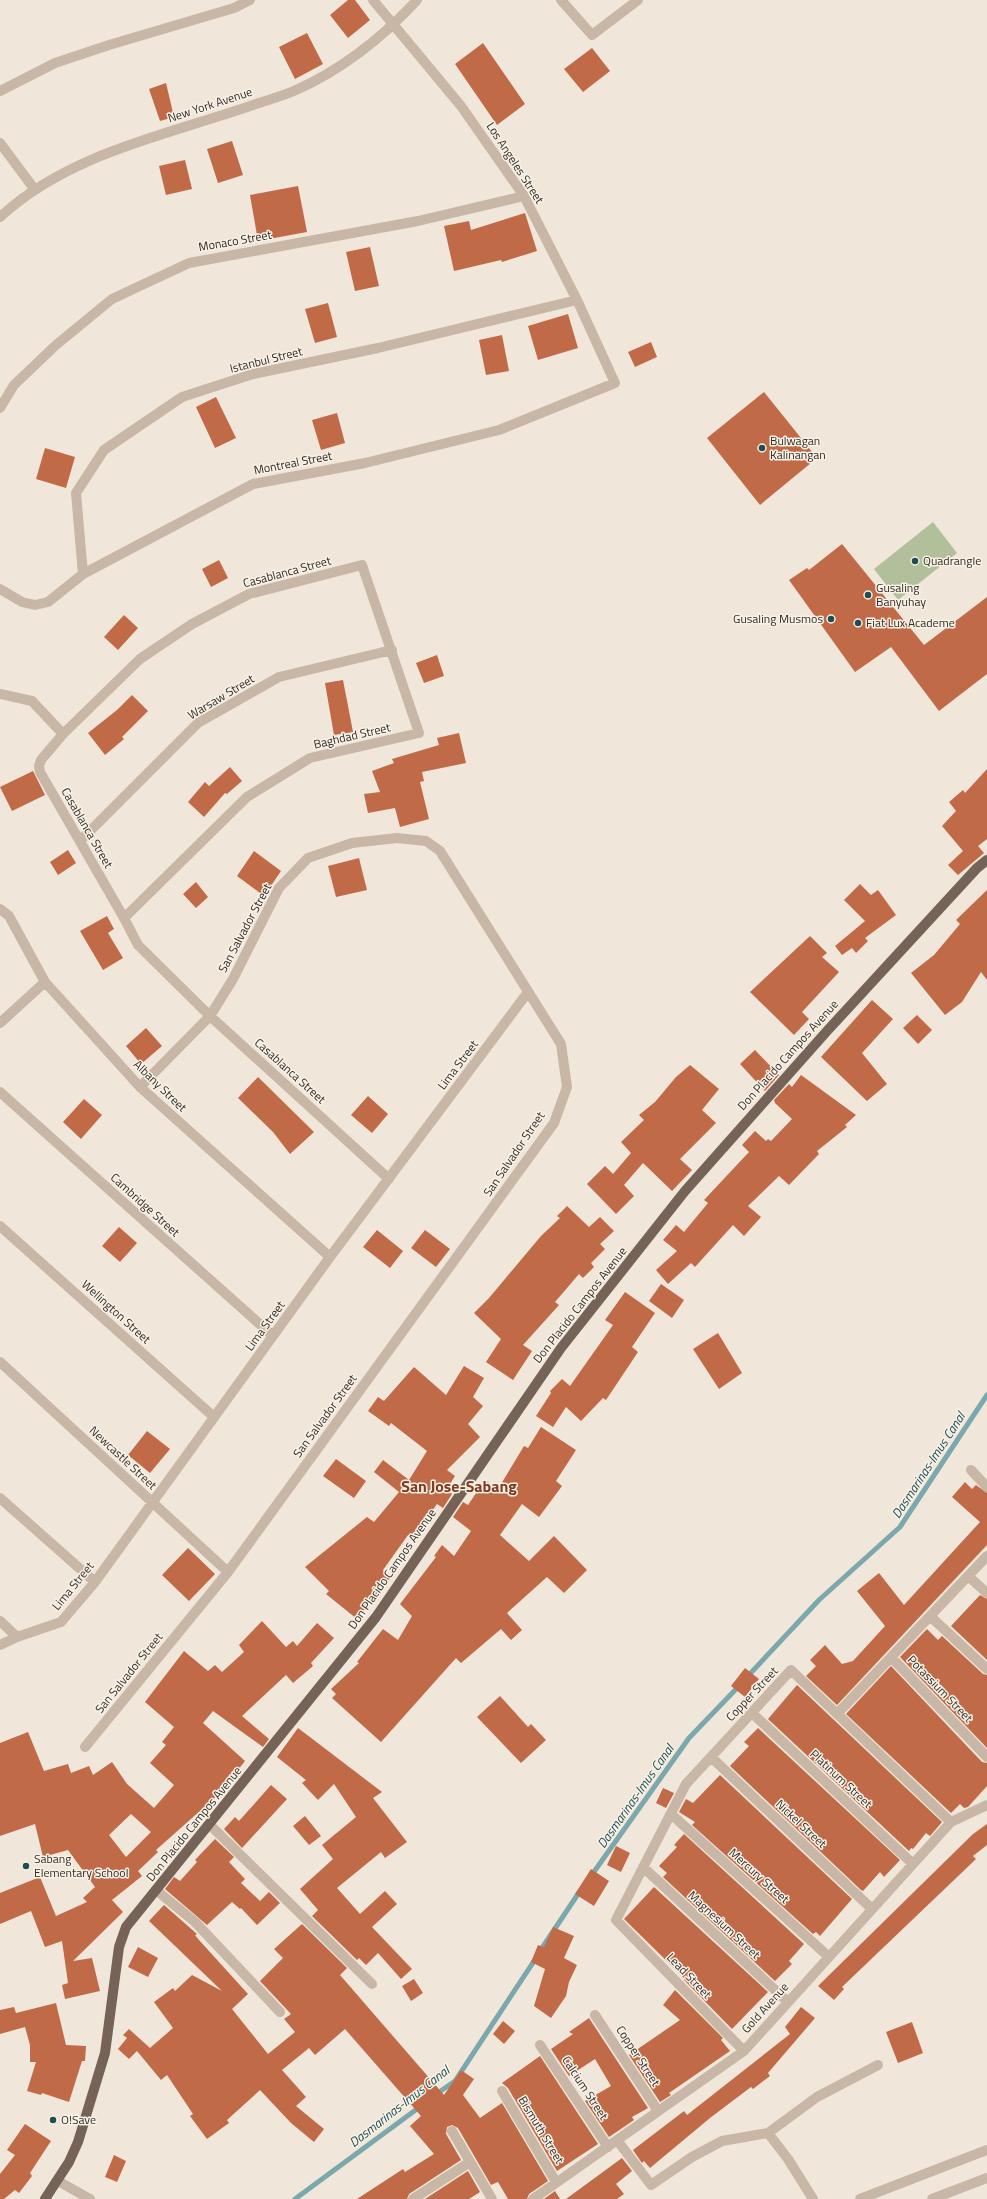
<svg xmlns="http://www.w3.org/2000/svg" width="987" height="2199" font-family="'Titillium Web',sans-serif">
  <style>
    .green { fill: #b1bf9a }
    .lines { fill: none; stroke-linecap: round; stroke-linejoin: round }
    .stream { stroke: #7aa8ac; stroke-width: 5 }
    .building { fill: #c16a47; fill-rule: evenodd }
    .minor { stroke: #c8b7a6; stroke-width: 10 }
    .major { stroke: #766358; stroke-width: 10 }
    .poi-dot { fill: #1e4e54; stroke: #f8f1e6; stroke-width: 1.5 }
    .labels { text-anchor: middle; stroke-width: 3; stroke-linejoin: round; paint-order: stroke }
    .street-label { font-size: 12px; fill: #342c27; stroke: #f8f1e6 }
    .poi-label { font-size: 12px; fill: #342c27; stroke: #f8f1e6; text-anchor: start }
    .water-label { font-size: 13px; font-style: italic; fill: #1e4e54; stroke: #f8f1e6 }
    .district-label { font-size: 16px; font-weight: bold; fill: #803d23; stroke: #f8f1e6 }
  </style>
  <rect width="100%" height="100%" fill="#f0e7da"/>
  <path class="green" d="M933 522 957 553 898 600 874 569Z"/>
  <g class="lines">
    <path class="stream" d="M747 1677 819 1600 900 1527 987 1395
      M591 1876 689 1738 739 1686
      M540 1951 580 1891
      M435 2095 455 2081 536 1958
      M295 2199 421 2106"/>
  </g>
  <path class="building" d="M348 0H355L370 20 348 38 330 15Z
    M307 33 323 64 295 79 279 47Z
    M483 43 525 104 497 125 455 64Z
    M592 48 610 71 583 92 564 69Z
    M166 83 174 117 160 121 149 89Z
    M232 141 243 175 218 183 207 149Z
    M185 160 192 189 166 195 159 166Z
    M298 186 307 232 258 241 250 195Z
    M525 213 537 251 502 262 501 260 454 271 444 226 469 221 471 230Z
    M370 247 379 286 355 291 346 252Z
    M328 303 337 337 315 343 305 309Z
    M568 314 578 348 538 360 528 326Z
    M502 335 509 371 486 375 479 340Z
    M651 342 657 357 635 367 628 352Z
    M764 392 817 458 760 505 707 438Z
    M216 397 236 438 215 448 196 407Z
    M337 413 345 443 321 450 312 420Z
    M45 448 75 457 66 488 36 479Z
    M842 544 924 645 987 597V674L939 711 891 647 855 672 789 580 807 568 809 570Z
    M219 560 228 578 211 587 202 569Z
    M124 615 138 628 118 650 104 637Z
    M437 655 444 676 424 683 416 663Z
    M343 680 353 732 334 735 325 683Z
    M132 695 148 711 122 737 124 739 105 755 88 733 117 710Z
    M459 733 466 763 422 772 424 781 420 782 429 819 400 827 395 808 368 813 364 794 380 792 372 771 394 763 392 759 439 745 437 738Z
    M230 767 242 781 227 794 225 793 204 817 188 802 205 782 209 786Z
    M987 769V839L978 846 984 853 958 875 948 865 963 851 942 826 956 811 949 802 963 790 965 793Z
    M33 771 45 795 12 811 0 787Z
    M68 850 76 863 58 875 50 862Z
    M254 851 281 871 264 896 237 876Z
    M359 858 367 890 336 897 328 866Z
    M196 882 208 897 196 908 183 894Z
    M860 884 871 895 878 890 896 915 865 938 868 941 856 953 852 948 842 955 835 946 865 921 844 900Z
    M987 890V980L981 972 962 1002 945 1015 911 973 934 955 960 924 956 920Z
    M107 916 114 929 108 933 123 958 103 970 80 931Z
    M810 936 827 953 822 957 839 972 802 1012 809 1019 794 1035 750 992Z
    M872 1000 893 1019 862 1053 887 1084 867 1101 821 1057Z
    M917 1015 932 1030 918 1044 903 1028Z
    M146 1028 162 1046 141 1064 126 1046Z
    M755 1050 779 1075 765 1091 740 1064Z
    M690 1065 719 1089 702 1110 716 1123 680 1159 692 1170 672 1191 643 1163 624 1185 634 1196 616 1214 587 1184 605 1166 613 1174 631 1153 621 1142 644 1120 639 1115 655 1102 676 1077Z
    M801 1075 856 1115 845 1125 847 1127 817 1151 819 1154 789 1185 779 1176 748 1206 761 1217 744 1236 733 1225 695 1267 691 1263 668 1284 656 1270 677 1251 663 1240 676 1225 684 1232 708 1203 704 1200 749 1152 742 1145 755 1131 766 1141 768 1139 771 1141 792 1119 775 1103 774 1100 789 1084 792 1087Z
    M258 1077 314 1132 290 1154 273 1132 238 1098Z
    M368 1096 388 1114 372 1133 351 1115Z
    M84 1099 102 1115 81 1139 63 1122Z
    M567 1206 589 1227 600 1217 614 1231 600 1244 605 1249 591 1263 594 1267 583 1278 579 1274 555 1302 559 1305 523 1345 532 1351 513 1380 486 1362 501 1339 474 1313 489 1298 541 1236 560 1218 557 1216Z
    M119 1227 137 1243 120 1262 102 1246Z
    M377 1230 403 1251 390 1268 363 1247Z
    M425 1230 450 1249 436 1267 411 1248Z
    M661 1284 684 1300 672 1318 649 1301Z
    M625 1292 655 1313 632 1347 638 1352 606 1400 603 1398 581 1421 566 1407 553 1427 536 1416 551 1393 550 1391 562 1379 570 1386 613 1325 605 1320Z
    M718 1333 742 1373 719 1389 693 1349Z
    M464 1366 484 1378 473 1397 483 1406 468 1424 480 1437 447 1470 455 1476 446 1490 452 1494 443 1508 437 1504 413 1538 408 1535 383 1570 390 1578 357 1619 326 1594 329 1591 305 1567 367 1517 374 1522 399 1492 374 1472 383 1460 409 1480 427 1451 391 1423 389 1426 368 1411 378 1397 384 1401 414 1367 446 1395Z
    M541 1427 576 1450 556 1481 562 1486 539 1517 522 1504 500 1535 529 1561 554 1536 587 1570 564 1593 547 1577 507 1613 522 1630 511 1640 501 1629 461 1663 456 1658 381 1742 332 1698 336 1694 331 1689 359 1663 357 1662 383 1629 398 1640 412 1616 400 1604 436 1557 434 1556 442 1545 454 1556 471 1531 453 1517 463 1502 468 1505 485 1480 498 1489 524 1446 528 1448Z
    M147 1431 170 1449 150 1473 128 1455Z
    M336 1459 366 1481 354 1498 323 1476Z
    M965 1482 972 1489 976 1485 987 1493V1545L837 1705 806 1676 816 1666 810 1660 825 1645 842 1664 853 1661 885 1626 857 1591 879 1573 904 1605 980 1522 952 1497Z
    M188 1548 215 1574 189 1601 162 1575Z
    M980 1595 987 1599V1660L951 1626Z
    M262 1621 286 1647 293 1641 297 1646 317 1623 334 1638 311 1663 313 1666 293 1683 286 1675 242 1716 269 1739 263 1747 213 1711 203 1723 245 1761 219 1794 156 1850 158 1852 138 1871 142 1876 112 1900 123 1912 73 1961 92 1958 100 1991 65 1999 62 1985 68 1983 62 1941 45 1947 31 1911 0 1924V1893L40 1877 56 1916 87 1902 83 1898 95 1887 68 1850 43 1857 35 1824 0 1836V1743L28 1732 44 1771 68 1764 71 1773 89 1766 93 1775 112 1762 127 1784 154 1808 174 1785 150 1763 166 1745 162 1742 174 1727 145 1702 184 1651 208 1671 215 1665 222 1672 244 1652 239 1645ZM131 1814 151 1832 126 1857 109 1835Z
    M927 1629 938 1640 942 1636 983 1674 987 1675V1748L900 1657Z
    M891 1666 982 1762 987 1763V1786L968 1807 964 1808 960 1804 951 1813 846 1714Z
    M745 1668 759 1679 745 1697 731 1686Z
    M797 1685 942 1822 930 1836 926 1833 913 1849 911 1848 909 1851 768 1719Z
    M500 1696 528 1727 531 1724 546 1740 521 1763 477 1717Z
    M298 1728 382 1792 373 1798 407 1842 385 1858 381 1852 337 1888 360 1914 385 1891 397 1904 372 1927 412 1969 401 1979 378 1953 366 1965 359 1958 357 1960 312 1916 318 1910 300 1889 333 1859 322 1845 356 1817 334 1784 318 1800 302 1783 306 1780 277 1757Z
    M758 1728 900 1860 884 1877 880 1872 863 1891 861 1890 730 1766 749 1746 744 1742Z
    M720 1775 852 1899 820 1936 816 1932 813 1934 692 1825 695 1822 679 1812 686 1799 693 1803Z
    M271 1785 287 1799 242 1848 224 1829 235 1817 239 1821Z
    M663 1788 674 1793 666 1808 656 1803Z
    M305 1816 321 1836 309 1845 293 1826Z
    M987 1824V1845L973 1856 976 1859 842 1987 844 1989 834 2000 818 1986 973 1834Z
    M684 1834 804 1944 789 1961 792 1964 775 1981 663 1877 667 1873 659 1866 677 1847 674 1845Z
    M215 1839 234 1857 229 1862 245 1879 241 1883 260 1901 269 1892 280 1903 257 1925 241 1908 240 1909 232 1902 207 1925 165 1889 174 1877 180 1881 197 1862 195 1860Z
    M616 1846 630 1853 621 1872 607 1865Z
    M591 1869 609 1881 594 1906 575 1894Z
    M654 1887 768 1992 732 2029 684 1980 685 1979 624 1919Z
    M164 1905 197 1934 195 1935 199 1940 248 1994 232 2009 268 2054 295 2032 284 2019 291 2014 260 1981 283 1958 274 1949 302 1924 347 1968 340 1975 444 2095 461 2070 474 2079 463 2095 480 2118 502 2103 548 2181 529 2194 527 2199H508L498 2182 491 2185 458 2128 452 2125 447 2127 446 2134 461 2160 409 2194 407 2199H357L403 2169 405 2172 434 2154 410 2126 421 2116 345 2029 315 2055 309 2048 282 2070 306 2097 296 2106 324 2129 314 2142 291 2123 260 2090 227 2120 229 2123 207 2139 190 2116 193 2114 167 2075 161 2080 137 2051 129 2059 118 2049 127 2038 123 2035 129 2029 150 2048 173 2028 154 2002 173 1988 175 1991 192 1975 222 1991 149 1921Z
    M553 1927 574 1936 564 1958 577 1965 569 1982 566 1996 551 2018 534 2006 545 1969 531 1962 538 1945 544 1947Z
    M138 1947 158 1958 148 1977 128 1967Z
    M414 1979 423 1993 411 2001 402 1986Z
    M675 1990 723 2038 721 2040 730 2051 669 2093 671 2095 660 2102 629 2055 680 2020 663 2005Z
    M56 2003 66 2045 86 2046 85 2061H82L69 2102 42 2093 41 2095 27 2091 36 2062H30V2045L25 2027 0 2034V2010L14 2007 16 2013Z
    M801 2007 815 2018 768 2073 770 2076 753 2089 751 2087 710 2118 650 2168 644 2161 642 2163 633 2150 684 2111 687 2115 790 2034 785 2027Z
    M589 2018 648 2108 632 2117 634 2120 609 2137 585 2101 611 2086 595 2059 569 2076 551 2049 573 2034 569 2032Z
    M503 2021 515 2031 504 2044 493 2034Z
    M912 2022 923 2053 898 2063 886 2032Z
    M540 2056 598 2144 557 2171 508 2088 502 2083Z
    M25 2124 51 2141 30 2173 32 2176 19 2193 15 2190 4 2199H0V2174L15 2155 7 2150Z
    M114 2155 126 2161 117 2182 105 2177Z
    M622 2158 632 2171 616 2184 624 2194 617 2199H566Z
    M468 2171 480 2192 469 2199H425Z
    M555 2191 560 2199H544Z"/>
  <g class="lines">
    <path class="minor" d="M561 0 592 35 638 0
      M0 91 55 63 109 45 234 8 250 0
      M0 143 35 190
      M0 217C69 153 167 135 253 105 267 100 283 96 296 90 343 69 382 38 417 0
      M0 408 14 385 56 345 112 299 189 263 418 221 524 196
      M83 574 76 493 104 450 182 397 253 374 378 348 577 300
      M0 589 22 602 35 605 48 602 83 574 253 484 365 463 499 430 615 383 577 300 524 196 461 106 373 0
      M0 694 32 701 63 734
      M80 841 198 723 279 677 392 650
      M0 909 9 916 45 982 140 1087 330 1257
      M124 918 247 797 310 758 419 733 362 565 249 594 192 624 140 659 63 734 41 760 39 766 40 772 124 918 138 945 210 1016 389 1179
      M0 1023 45 982
      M0 1092 273 1336
      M0 1226 214 1417
      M0 1362 228 1572
      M971 1470 987 1487
      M0 1498 95 1582
      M968 1576 987 1593
      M930 1616 987 1669
      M0 1621 17 1637
      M0 1645 17 1637 61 1622 95 1582 330 1257 528 992
      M891 1657 987 1757
      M752 1713 913 1864
      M837 1714 987 1556
      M85 1747 228 1572 554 1123 567 1087 561 1044 440 851 426 841 397 838 352 843 308 858 279 888 233 979 210 1016 140 1087
      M711 1757 872 1909
      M671 1814 829 1957
      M210 1825 372 1984
      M643 1867 788 2002
      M156 1890 195 1922 280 2012
      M595 2015 658 2111
      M540 2045 608 2147
      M744 2051 616 1920 686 1784 791 1670 951 1822
      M502 2091 556 2182
      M452 2131 492 2199
      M768 2133 788 2159 813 2199
      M617 2140 651 2185 692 2157 722 2141 768 2133 817 2097 878 2065
      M58 2181 90 2199
      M413 2199 470 2162
      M533 2199 744 2051 951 1822 987 1805
      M860 2199 987 2150
      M932 2199 987 2178"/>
    <path class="major" d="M45 2199 69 2162 78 2142 105 2053 119 1947 126 1927 376 1617 561 1348 685 1191 827 1031 977 868 987 860"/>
  </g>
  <g class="poi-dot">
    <circle cx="762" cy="448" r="4"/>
    <circle cx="915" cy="561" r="4"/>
    <circle cx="868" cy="595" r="4"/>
    <circle cx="831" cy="619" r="4"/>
    <circle cx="858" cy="623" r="4"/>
    <circle cx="26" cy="1866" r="4"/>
    <circle cx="53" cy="2120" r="4"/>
  </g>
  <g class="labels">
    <g class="street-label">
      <text transform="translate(210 105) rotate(-18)" y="4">New York Avenue</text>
      <text transform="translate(515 163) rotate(57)" y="4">Los Angeles Street</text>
      <text transform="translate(235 241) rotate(-10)" y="4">Monaco Street</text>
      <text transform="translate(266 360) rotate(-14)" y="4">Istanbul Street</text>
      <text transform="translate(293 463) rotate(-11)" y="4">Montreal Street</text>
      <text transform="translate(287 572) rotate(-15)" y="4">Casablanca Street</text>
      <text transform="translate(221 697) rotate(-31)" y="4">Warsaw Street</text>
      <text transform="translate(352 736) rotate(-13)" y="4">Baghdad Street</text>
      <text transform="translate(87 828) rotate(60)" y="4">Casablanca Street</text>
      <text transform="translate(245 928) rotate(-62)" y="4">San Salvador Street</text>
      <text transform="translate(788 1055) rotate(-48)" y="4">Don Placido Campos Avenue</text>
      <text transform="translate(458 1065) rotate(-53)" y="4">Lima Street</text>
      <text transform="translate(290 1071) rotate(42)" y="4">Casablanca Street</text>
      <text transform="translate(160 1086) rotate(44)" y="4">Albany Street</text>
      <text transform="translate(514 1154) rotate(-56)" y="4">San Salvador Street</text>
      <text transform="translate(145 1205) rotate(42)" y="4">Cambridge Street</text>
      <text transform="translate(580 1305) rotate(-52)" y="4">Don Placido Campos Avenue</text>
      <text transform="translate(116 1312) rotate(42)" y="4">Wellington Street</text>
      <text transform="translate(265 1326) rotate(-54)" y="4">Lima Street</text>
      <text transform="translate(325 1416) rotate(-54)" y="4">San Salvador Street</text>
      <text transform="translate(123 1458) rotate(43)" y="4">Newcastle Street</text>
      <text transform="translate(392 1569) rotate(-55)" y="4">Don Placido Campos Avenue</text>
      <text transform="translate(73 1586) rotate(-51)" y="4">Lima Street</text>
      <text transform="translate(129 1673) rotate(-51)" y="4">San Salvador Street</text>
      <text transform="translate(940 1689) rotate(46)" y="4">Potassium Street</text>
      <text transform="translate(752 1694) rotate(-47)" y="4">Copper Street</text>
      <text transform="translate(841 1779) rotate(43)" y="4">Platinum Street</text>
      <text transform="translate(194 1824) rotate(-51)" y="4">Don Placido Campos Avenue</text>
      <text transform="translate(801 1824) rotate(43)" y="4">Nickel Street</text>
      <text transform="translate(759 1876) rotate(42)" y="4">Mercury Street</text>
      <text transform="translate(724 1925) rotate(43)" y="4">Magnesium Street</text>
      <text transform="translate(689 1976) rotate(46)" y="4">Lead Street</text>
      <text transform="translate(765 2008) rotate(-48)" y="4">Gold Avenue</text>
      <text transform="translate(638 2056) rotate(57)" y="4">Copper Street</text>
      <text transform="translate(585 2088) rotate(57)" y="4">Calcium Street</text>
      <text transform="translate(541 2130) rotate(59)" y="4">Bismuth Street</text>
    </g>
    <g class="poi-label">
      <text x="770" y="445">Bulwagan<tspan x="770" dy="14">Kalinangan</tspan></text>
      <text x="923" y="565">Quadrangle</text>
      <text x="876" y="592">Gusaling<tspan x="876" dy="14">Banyuhay</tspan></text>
      <text x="823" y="623" text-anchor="end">Gusaling Musmos</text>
      <text x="866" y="627">Fiat Lux Academe</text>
      <text x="34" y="1863">Sabang<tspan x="34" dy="14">Elementary School</tspan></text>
      <text x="61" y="2124">O!Save</text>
    </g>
    <g class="water-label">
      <text transform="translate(928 1465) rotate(-57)" y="5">Dasmarinas-Imus Canal</text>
      <text transform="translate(635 1796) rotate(-55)" y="5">Dasmarinas-Imus Canal</text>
      <text transform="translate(399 2106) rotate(-38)" y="5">Dasmarinas-Imus Canal</text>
    </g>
    <g class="district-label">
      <text x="459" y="1492">San Jose-Sabang</text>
    </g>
  </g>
</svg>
